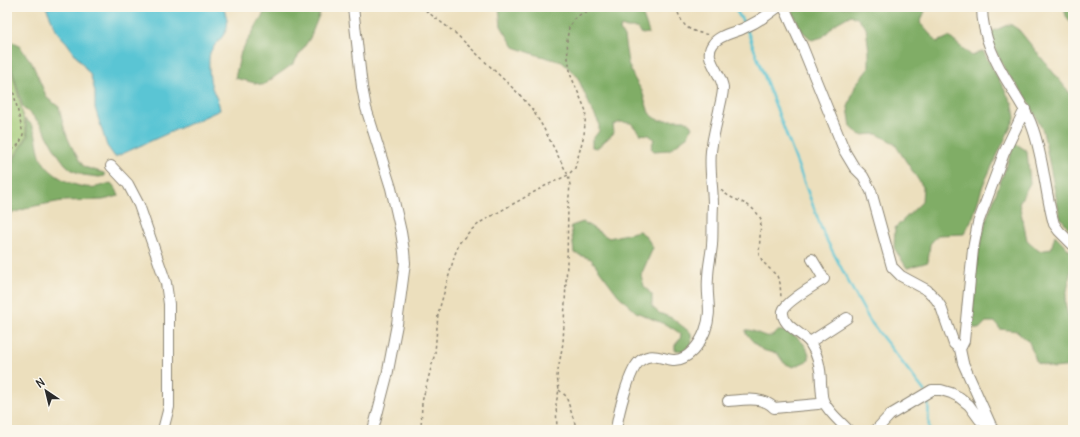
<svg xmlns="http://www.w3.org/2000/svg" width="1080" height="437" font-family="Delius,sans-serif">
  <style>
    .green { fill: #a0c975; stroke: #667a50 }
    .forest { fill: #80ad66; stroke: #566c48 }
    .water { fill: #5ac5d4; stroke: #427880 }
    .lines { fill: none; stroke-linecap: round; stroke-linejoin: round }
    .stream { stroke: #5ac5d4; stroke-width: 2.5 }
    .minor-casing { stroke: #8c8574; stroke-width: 12 }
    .path { stroke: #8c8574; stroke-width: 1.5; stroke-dasharray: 3 3; stroke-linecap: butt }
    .minor { stroke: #fff; stroke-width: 10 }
  </style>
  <rect width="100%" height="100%" fill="#fbf7ec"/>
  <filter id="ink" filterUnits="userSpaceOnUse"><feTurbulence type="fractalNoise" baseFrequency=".025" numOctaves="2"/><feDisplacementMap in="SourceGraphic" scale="8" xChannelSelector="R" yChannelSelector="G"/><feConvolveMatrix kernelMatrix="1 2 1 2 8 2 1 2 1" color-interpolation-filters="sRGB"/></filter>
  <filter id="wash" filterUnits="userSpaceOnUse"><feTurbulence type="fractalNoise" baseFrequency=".012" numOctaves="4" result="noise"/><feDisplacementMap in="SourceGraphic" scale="16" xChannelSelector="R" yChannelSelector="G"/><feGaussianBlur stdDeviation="0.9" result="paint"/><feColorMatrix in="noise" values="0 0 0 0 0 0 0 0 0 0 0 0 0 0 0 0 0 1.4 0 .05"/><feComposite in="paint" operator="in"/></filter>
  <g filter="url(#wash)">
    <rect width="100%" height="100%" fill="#ecdfbd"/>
    <path class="green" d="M7 52 21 107 27 136 10 163 7 171Z"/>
    <path class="forest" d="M266 7H319L321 10 310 38 293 64 263 85 235 78 241 52 265 11Z
      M499 7H638L642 13 649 33 642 34 637 28H627L621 26 620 30 624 37 628 63 634 78 642 91 649 113 658 120H685L692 126 688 136 669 150 654 151 651 148 654 139 649 135 640 134 631 123 620 122 613 125 614 133 597 148 592 147V140L599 131V123L591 108 577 76 562 62 534 54 514 47 501 26Z
      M790 7H923L925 11 920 23 937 42 949 37 972 56 983 51 1013 105 1015 118 983 185 973 217 964 234 938 235 930 244 928 262 907 268 894 248 895 228 922 202 923 187 894 143 877 134 860 135 851 127 848 107 856 84 869 68V52L866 28 857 18 851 15 835 24 823 37 812 40 802 31Z
      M1064 7H1073V25L1066 16Z
      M1010 24 1019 30 1073 97V234L1060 217 1043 131 1027 98 1006 72 993 45 991 32Z
      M7 40 18 44 32 63 47 98 59 107C64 132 70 147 84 167L104 173 105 176 99 177 83 175 72 170 65 164 57 153 41 125 31 114 23 108 10 62Z
      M25 119C38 126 36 146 41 158 49 176 78 190 96 187 101 186 107 184 111 183L116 189 119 196 103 200 62 201 35 206 12 213 7 212V175L11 164 28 136Z
      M1015 143 1027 151 1030 183 1019 203 1027 240 1039 251 1051 249 1055 235 1073 254V271L1071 270 1065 302 1071 329 1073 330V366L1054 368 1037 363 1029 342 1017 331 1000 329 995 322H986L979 329 971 327 978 254 987 217Z
      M583 222 609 238 639 231 646 236 653 248 641 275 644 286 652 295V307L659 313 672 318 691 333 692 344 683 351 675 350V345L680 339 681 334 669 326 636 312 618 295 591 259 574 253 571 226Z
      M746 330C757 329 769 344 778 331 792 329 811 346 809 360L793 367 784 363 777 353C758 351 759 347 746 334Z"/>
    <path class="water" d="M46 7H223C231 26 228 31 215 45 214 47 211 50 210 53 208 59 209 77 211 84 213 93 219 100 220 110L115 157 107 146 95 108V92L91 76 67 43 57 32Z"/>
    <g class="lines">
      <path class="stream" d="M734 7 745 25
        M747 30 824 235 856 296 870 321 925 392
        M928 397 929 430"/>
    </g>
  </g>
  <g filter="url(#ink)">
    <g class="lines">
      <g class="minor-casing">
        <path id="minor" d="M353 7 362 87 366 108 391 188 401 232 404 251 405 263 397 324 387 376 373 430
          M784 7 802 46 845 152 854 167 863 176 871 191 892 267 901 276 927 290 936 299 941 307 954 344 960 349
          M982 7C982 37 996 64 1012 89 1020 103 1028 113 1033 129 1044 160 1045 193 1054 224L1059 231 1073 245
          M111 166 128 184 139 205 166 283 169 304V407L163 430
          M812 259 824 279C815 285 785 302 783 311 781 326 803 333 810 343 819 356 821 369 821 384 822 390 821 397 824 402 829 413 841 422 848 430
          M810 342 847 318
          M728 401C743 400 764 396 774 408L818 404 823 402
          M616 430C618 415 629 368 641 360 652 352 662 359 673 360 688 361 700 344 705 331 713 310 706 299 708 278 708 267 711 256 712 245 713 232 712 218 713 205 713 187 709 169 711 151 713 136 717 121 720 106 721 101 723 94 723 88 722 73 702 58 713 44 719 35 733 33 742 29 754 24 768 15 778 7
          M876 430 890 415 932 390H941L951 393 959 397 969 405 980 420 984 422 988 420
          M993 430 963 363 960 349 964 341 973 249 978 223 1004 153 1025 109"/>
      </g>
      <path class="path" d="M421 7 454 32 519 94 532 109 543 127 568 175 570 185 568 207 567 263 563 343 557 376 559 390 556 403 557 430
        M676 7C683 28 688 31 710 35
        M7 63 23 134C21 143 17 149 7 151
        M721 190C734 203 749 199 761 219L759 255 763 262 777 276 780 283 781 297
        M559 390 566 396 577 430
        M421 430 422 402 435 353 438 314 455 254 460 242 470 231 481 222 545 186 568 175 575 168 584 135 586 111 571 76 568 58 567 39 569 27 574 19 581 14 602 7"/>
      <use href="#minor" class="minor"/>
    </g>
  </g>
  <rect width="1080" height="437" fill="none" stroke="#fbf7ec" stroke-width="24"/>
  <g transform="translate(46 391) rotate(325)" stroke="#fbf7ec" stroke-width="3" paint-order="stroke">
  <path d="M0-3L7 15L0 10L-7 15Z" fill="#2b2b2b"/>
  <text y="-6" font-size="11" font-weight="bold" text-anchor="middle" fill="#2b2b2b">N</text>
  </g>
</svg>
